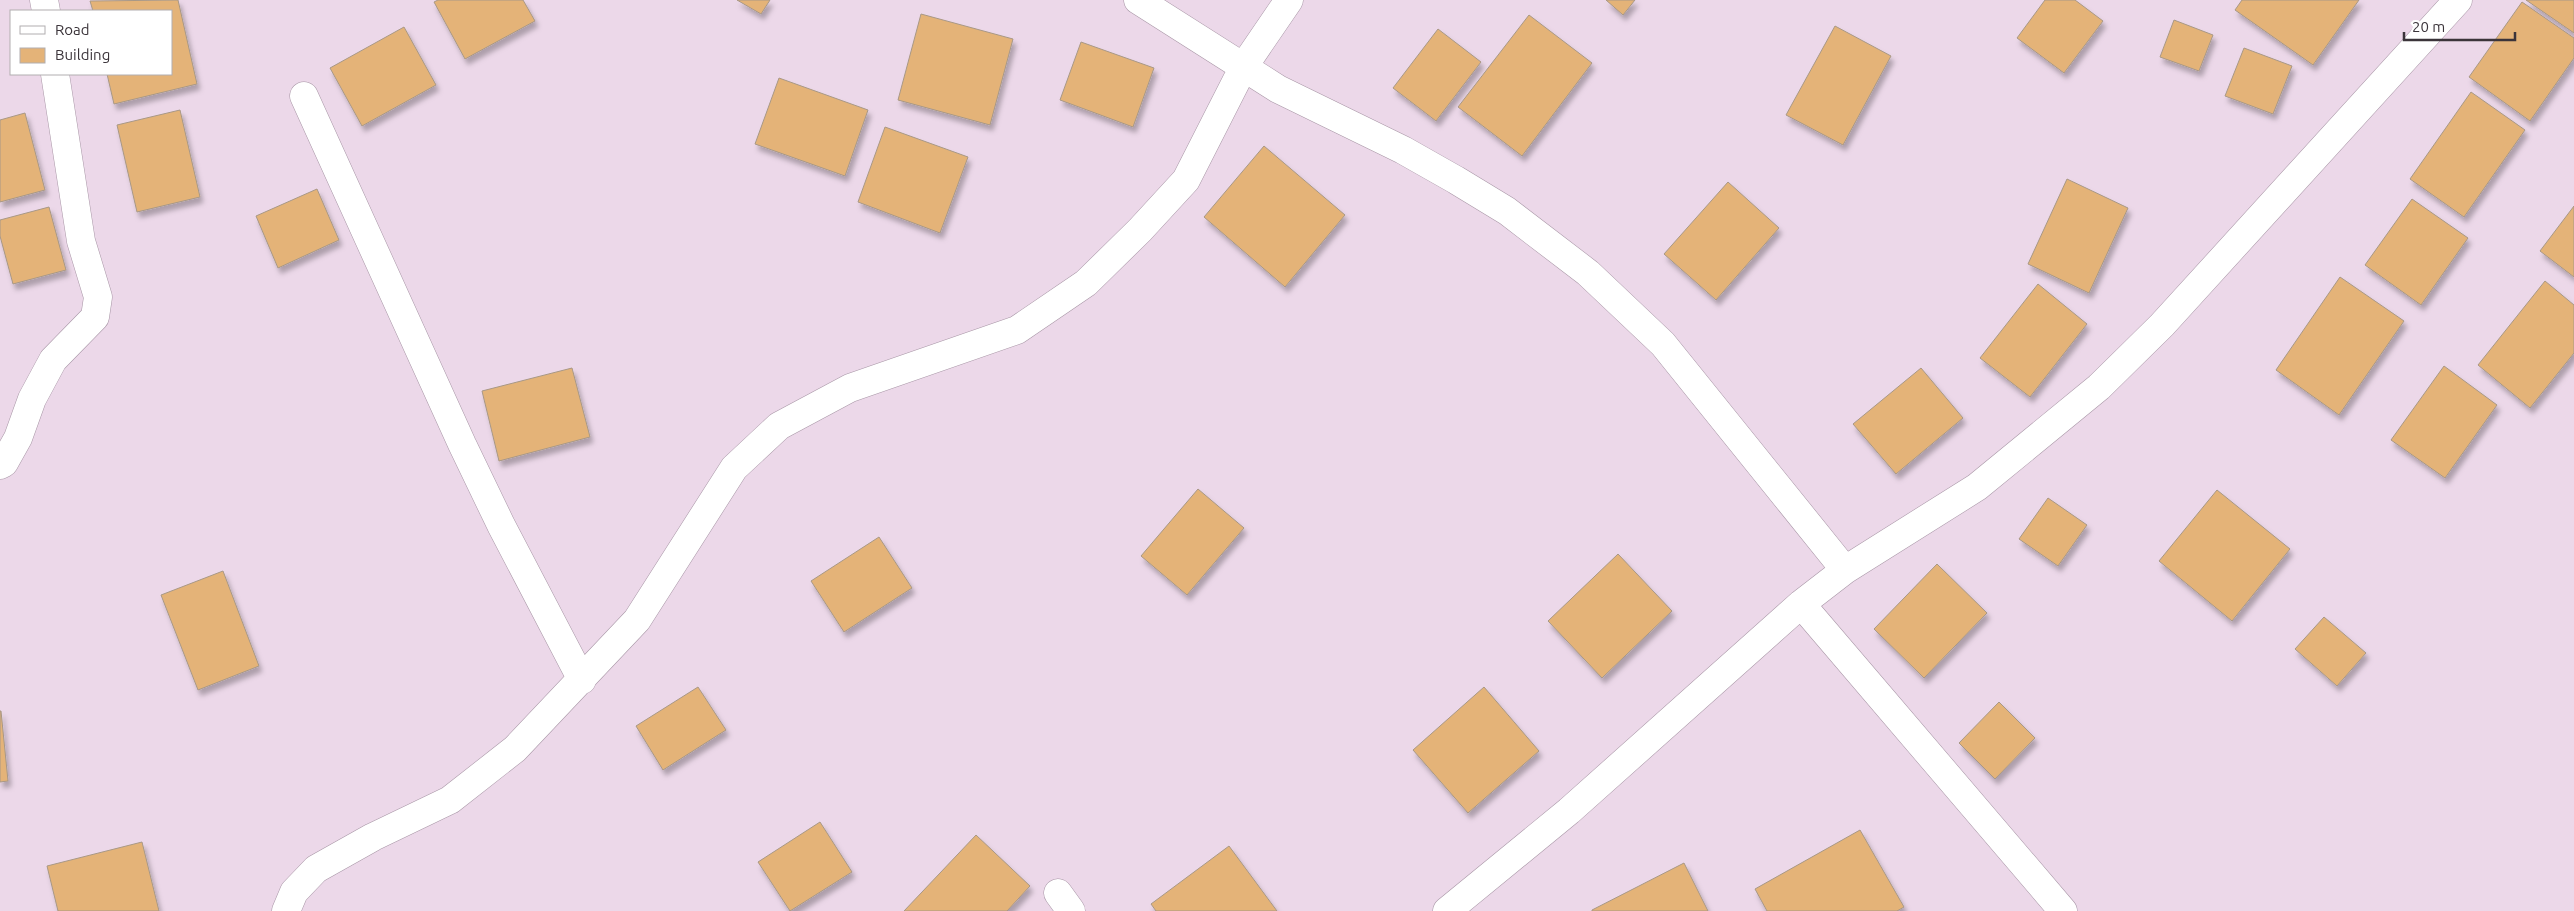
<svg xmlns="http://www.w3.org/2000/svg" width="2574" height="911" font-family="Ubuntu,sans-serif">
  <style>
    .building { fill: #e4b378; stroke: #a89886; filter: url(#shadow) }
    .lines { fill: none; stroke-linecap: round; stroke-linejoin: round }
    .street-casing { stroke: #a896a6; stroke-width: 29 }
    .street { stroke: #fff; stroke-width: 28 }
  </style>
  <defs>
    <filter id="shadow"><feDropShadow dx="3" dy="5.5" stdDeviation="2.5" flood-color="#0004"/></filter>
  </defs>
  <rect width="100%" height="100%" fill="#ecd8e9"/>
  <path class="building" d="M178 0 197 84 114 104 107 74H171V11H93L90 1Z
    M438 0H523L535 21 465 59 434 2Z
    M737 0H770L761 14Z
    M1606 0H1635L1623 15Z
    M2045 0H2075L2103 21 2064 73 2017 38Z
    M2242 0H2359L2313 65 2235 10Z
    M2526 0H2574V33Z
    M2522 2 2574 38V58L2530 121 2469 77Z
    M921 14 1013 39 990 125 898 100Z
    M1529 15 1592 63 1522 156 1458 107Z
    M2174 20 2213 35 2199 71 2160 57Z
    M1835 26 1891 56 1843 145 1786 115Z
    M404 27 436 85 362 126 330 68Z
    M1438 29 1481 62 1436 121 1393 88Z
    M1081 42 1154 68 1133 127 1060 100Z
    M2244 48 2292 66 2273 114 2225 96Z
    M779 78 868 110 845 176 755 144Z
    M2471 92 2525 130 2464 217 2410 179Z
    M180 110 200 197 137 212 117 125Z
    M25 113 45 190 0 202V120Z
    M885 127 968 157 940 233 858 202Z
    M1264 146 1345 215 1285 287 1204 217Z
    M2067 179 2128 208 2089 293 2028 264Z
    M1728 182 1779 228 1716 300 1664 254Z
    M317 189 339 240 278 268 256 216Z
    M2412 199 2468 238 2421 305 2365 265Z
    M2574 206V277L2540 251Z
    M49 207 66 270 13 284 0 236V220Z
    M2340 277 2404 321 2339 415 2276 370Z
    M2545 281 2574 305V353L2530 408 2478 365Z
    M2038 284 2087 324 2030 397 1980 358Z
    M2444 366 2497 405 2445 478 2391 440Z
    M572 368 590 437 499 461 482 391Z
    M1921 368 1963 418 1896 474 1853 424Z
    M1198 489 1244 528 1187 595 1141 556Z
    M2217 490 2290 549 2232 621 2159 561Z
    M2048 498 2087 525 2058 566 2019 539Z
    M879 537 912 588 844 632 811 581Z
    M1618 554 1672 611 1602 678 1548 621Z
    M1937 564 1987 613 1924 678 1874 629Z
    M223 571 259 666 198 690 161 595Z
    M2324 617 2366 653 2337 686 2295 649Z
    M698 687 726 730 663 770 636 726Z
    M1484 687 1539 751 1468 813 1413 750Z
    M1999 702 2035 738 1995 779 1959 743Z
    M1 711 8 781 0 782V711Z
    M820 822 852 872 790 911 758 862Z
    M1860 830 1904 907 1897 911H1767L1755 889Z
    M976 835 1030 886 1007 911H904Z
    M142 842 159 911H58L47 866Z
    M1229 846 1277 911H1156L1151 904Z
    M1684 863 1708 911H1592V910Z"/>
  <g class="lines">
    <g class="street-casing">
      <path id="street" d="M44 0 46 11
        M1138 0 1278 89 1403 150 1456 180 1507 211 1588 273 1663 344 1845 570
        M304 96 462 444 501 525 582 680
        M0 465 4 463 18 438 32 399 53 360 95 317 98 297 81 241 55 74
        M1801 604 2063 911
        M1058 893 1071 911
        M286 911 294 892 316 869 373 837 450 800 515 749 637 620 734 468 779 426 850 388 1017 330 1086 283 1140 230 1186 180 1244 66 1289 0
        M1447 911 1569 811 1801 604 1845 570 1977 487 2099 387 2162 325 2458 0"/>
    </g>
    <use href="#street" class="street"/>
  </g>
  <rect x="10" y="10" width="162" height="65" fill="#ffffff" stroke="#b1aeb0"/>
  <rect x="20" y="26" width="25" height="8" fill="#ffffff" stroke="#b1aeb0"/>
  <text x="55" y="35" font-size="15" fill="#3b343a">Road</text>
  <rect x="20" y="48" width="25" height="15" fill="#e4b378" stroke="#b1aeb0"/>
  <text x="55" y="60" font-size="15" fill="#3b343a">Building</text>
  <path d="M2404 32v8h111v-8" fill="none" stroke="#3b343a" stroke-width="2.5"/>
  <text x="2412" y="32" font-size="15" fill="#3b343a" stroke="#ffffff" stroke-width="4" paint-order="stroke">20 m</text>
</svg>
